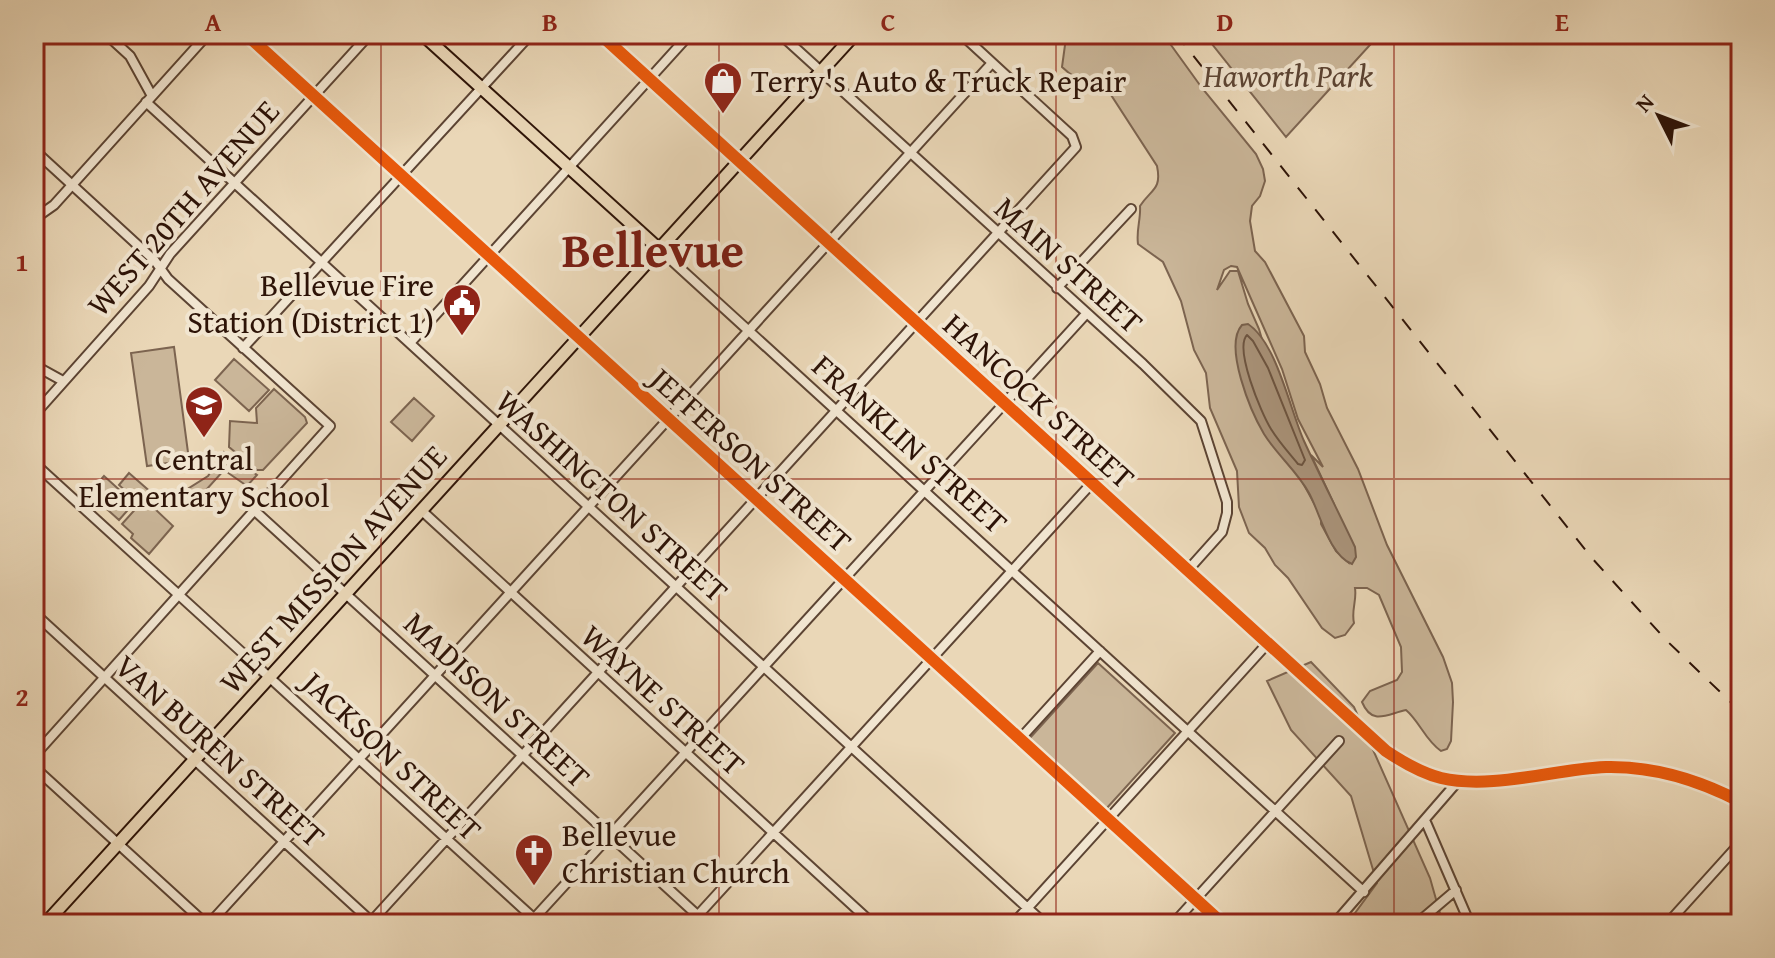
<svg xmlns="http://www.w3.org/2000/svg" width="1775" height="958" font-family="'Gentium Book Plus',serif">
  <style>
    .green { fill: #cab699; stroke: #7c6450; stroke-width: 2; fill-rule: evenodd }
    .water { fill: #aa947b; stroke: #78604d; stroke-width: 2 }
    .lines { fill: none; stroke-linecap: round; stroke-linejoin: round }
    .shore { stroke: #6c5441; stroke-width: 2 }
    .minor-casing { stroke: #5c4433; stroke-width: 12 }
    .major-casing { stroke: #2d1307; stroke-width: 15 }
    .minor { stroke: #f1e5d0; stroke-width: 8 }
    .major { stroke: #ead7b7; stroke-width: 11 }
    .rail { stroke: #2d1307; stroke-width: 2; stroke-dasharray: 14 14; stroke-linecap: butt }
    .cycleway-casing { stroke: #f1e5d0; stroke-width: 17 }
    .cycleway { stroke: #e8590c; stroke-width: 12 }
    .grid { fill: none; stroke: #8f2418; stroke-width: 2; stroke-opacity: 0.55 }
    .labels { text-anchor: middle; stroke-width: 8; stroke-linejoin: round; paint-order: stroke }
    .park-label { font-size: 32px; font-style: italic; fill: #5c4433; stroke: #f1e5d0 }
    .poi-label { font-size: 32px; fill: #2d1307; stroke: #f1e5d0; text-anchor: start }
    .street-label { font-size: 32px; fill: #2d1307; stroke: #f1e5d0 }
    .town-label { font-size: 48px; font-weight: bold; fill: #7a1f14; stroke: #f1e5d0 }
    .neatline { fill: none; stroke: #8f2418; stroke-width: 3 }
    .grid-label { font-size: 26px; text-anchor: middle; font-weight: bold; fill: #8f2418 }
  </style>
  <rect width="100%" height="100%" fill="#ead7b7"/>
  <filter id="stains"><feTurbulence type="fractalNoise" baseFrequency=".0025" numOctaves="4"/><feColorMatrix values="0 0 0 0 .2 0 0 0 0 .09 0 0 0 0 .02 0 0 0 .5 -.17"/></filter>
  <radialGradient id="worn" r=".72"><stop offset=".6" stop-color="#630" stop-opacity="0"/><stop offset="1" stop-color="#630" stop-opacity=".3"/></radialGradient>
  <path class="green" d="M1072 34H1163L1202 88 1256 154 1263 169 1265 181 1260 196 1252 206 1250 221 1255 251 1265 262 1304 336 1305 352 1320 384 1327 408 1358 469 1387 545 1443 657 1452 683 1453 702 1451 741 1447 749 1441 751C1425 740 1420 722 1406 710 1387 714 1372 726 1362 702L1370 691 1397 680 1402 672 1401 647 1379 595 1367 588H1355C1357 601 1351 610 1354 623L1345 635 1335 638 1322 628 1288 578 1275 565 1265 548 1249 533 1239 507 1237 471 1210 408 1206 373 1194 350 1181 301 1163 262 1138 244C1136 230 1141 219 1140 206 1151 189 1162 190 1157 166L1111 95C1095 81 1080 85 1062 67L1065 45ZM1231 266 1237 267 1282 369 1298 419 1323 467 1311 455 1334 504 1348 562 1336 551 1321 524V516L1303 483 1259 329 1248 304 1238 271H1230L1217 290 1224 270Z
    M1204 34H1380L1286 137Z
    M174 347 189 460 147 466 131 353Z
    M234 359 269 390 249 411 215 380Z
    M274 389 305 417 307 423 263 470H257L229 447 230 421 257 423 256 408Z
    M414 398 434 416 412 441 391 422Z
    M224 452 257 475 247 486 224 470 197 500 186 490 208 476Z
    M129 473 162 502 156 510 173 526 149 554 131 538 133 534 122 524 140 504 119 485Z
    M104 476 134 503 119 520 89 493Z
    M1311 662 1354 707 1430 878 1443 924H1347L1377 883 1351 796 1291 730 1267 681Z
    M1098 663 1175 733 1106 809 1029 739Z"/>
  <path class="water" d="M1248 324C1277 343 1290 410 1304 441 1320 476 1338 511 1355 547L1356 557 1352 564C1329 555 1320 513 1309 493 1297 471 1277 455 1264 434 1251 412 1223 346 1242 325Z"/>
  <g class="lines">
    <path class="shore" d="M1247 335 1253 341 1268 368 1305 460 1302 465 1298 464C1289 453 1279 442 1271 429 1261 413 1234 348 1247 335Z"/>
    <g class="minor-casing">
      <path id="minor" d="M106 34 130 56 152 96
        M246 34 1223 924
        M600 34 1386 751C1404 763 1421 773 1441 778 1492 790 1555 769 1606 767 1654 766 1699 780 1741 802
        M780 34 1143 364 1201 421 1227 502V513L1222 532 1188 570
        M146 102 1045 924
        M34 150 155 261 168 279 330 426 34 756
        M34 219 54 205 208 34
        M659 249 1364 892
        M1057 288 1131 209
        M410 343 690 34
        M243 348 531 34
        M34 365 63 381
        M34 415 149 286 170 254 370 34
        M34 463 540 924
        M421 510 873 924
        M255 511 707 924
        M34 613 373 923
        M1020 739 1100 651
        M34 767 206 924
        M1425 820 1470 924
        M209 924 992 63
        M369 924 1076 147 1072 136 961 34
        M529 924 1086 314
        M690 924 1091 484
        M1013 924 1267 644
        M1173 924 1339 741
        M1334 924 1459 780
        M1416 924 1456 890
        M1667 924 1741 842"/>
    </g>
    <g class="major-casing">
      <path id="major" d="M422 34 659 249
        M45 924 855 34"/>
    </g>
    <use href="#minor" class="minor"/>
    <use href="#major" class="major"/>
    <path class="rail" d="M1176 34 1591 557 1666 640 1741 712"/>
    <g class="cycleway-casing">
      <path id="cycleway" d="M246 34 1223 924
        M600 34 1386 751C1404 763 1421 773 1441 778 1492 790 1555 769 1606 767 1654 766 1699 780 1741 802"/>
    </g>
    <use href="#cycleway" class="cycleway"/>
  </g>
  <path class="grid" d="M381 34V924M719 34V924M1056 34V924M1394 34V924M34 479H1741"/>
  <defs>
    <g id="shop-pin" transform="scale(2)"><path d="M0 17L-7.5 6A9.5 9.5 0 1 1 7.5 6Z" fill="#8f2418" stroke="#f1e5d0"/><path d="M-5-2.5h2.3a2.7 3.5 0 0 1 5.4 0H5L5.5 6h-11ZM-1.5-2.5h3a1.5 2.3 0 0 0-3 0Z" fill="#fff"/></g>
    <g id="civic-pin" transform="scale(2)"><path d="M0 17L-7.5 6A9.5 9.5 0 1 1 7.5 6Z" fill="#8f2418" stroke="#f1e5d0"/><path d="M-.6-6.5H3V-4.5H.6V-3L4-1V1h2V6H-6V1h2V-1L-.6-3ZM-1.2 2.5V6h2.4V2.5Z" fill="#fff"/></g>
    <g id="school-pin" transform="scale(2)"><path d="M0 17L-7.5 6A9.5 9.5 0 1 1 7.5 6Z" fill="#8f2418" stroke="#f1e5d0"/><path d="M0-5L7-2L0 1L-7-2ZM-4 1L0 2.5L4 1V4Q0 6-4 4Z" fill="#fff"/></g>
    <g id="church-pin" transform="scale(2)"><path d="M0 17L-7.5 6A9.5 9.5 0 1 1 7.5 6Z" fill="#8f2418" stroke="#f1e5d0"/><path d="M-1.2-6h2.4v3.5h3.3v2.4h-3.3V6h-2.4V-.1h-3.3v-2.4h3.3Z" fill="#fff"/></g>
  </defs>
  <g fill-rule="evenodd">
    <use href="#shop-pin" x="723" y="81"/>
    <use href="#civic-pin" x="462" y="303"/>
    <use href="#school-pin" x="204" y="405"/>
    <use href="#church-pin" x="534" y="853"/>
  </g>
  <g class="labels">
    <g class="park-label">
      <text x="1288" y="87">Haworth Park</text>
    </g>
    <g class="poi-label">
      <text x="751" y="92">Terry's Auto &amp; Truck Repair</text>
      <text x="434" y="296" text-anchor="end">Bellevue Fire<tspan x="434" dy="37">Station (District 1)</tspan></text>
      <text x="204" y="470" text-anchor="middle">Central<tspan x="204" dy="37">Elementary School</tspan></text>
      <text x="562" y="846">Bellevue<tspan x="562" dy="37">Christian Church</tspan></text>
    </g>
    <g class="street-label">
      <text transform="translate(183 208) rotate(-49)" y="11">WEST 20TH AVENUE</text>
      <text transform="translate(1069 265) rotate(42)" y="11">MAIN STREET</text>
      <text transform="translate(1039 401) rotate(42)" y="11">HANCOCK STREET</text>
      <text transform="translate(910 444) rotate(42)" y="11">FRANKLIN STREET</text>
      <text transform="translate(751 460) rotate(42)" y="11">JEFFERSON STREET</text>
      <text transform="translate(612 496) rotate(42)" y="11">WASHINGTON STREET</text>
      <text transform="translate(333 569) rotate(-48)" y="11">WEST MISSION AVENUE</text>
      <text transform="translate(497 700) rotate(43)" y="11">MADISON STREET</text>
      <text transform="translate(663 700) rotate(42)" y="11">WAYNE STREET</text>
      <text transform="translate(220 751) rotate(42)" y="11">VAN BUREN STREET</text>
      <text transform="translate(392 756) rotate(43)" y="11">JACKSON STREET</text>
    </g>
    <g class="town-label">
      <text x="653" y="267">Bellevue</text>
    </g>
  </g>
  <rect width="1775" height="958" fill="none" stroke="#ead7b7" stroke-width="88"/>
  <g transform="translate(1659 116) rotate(312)" stroke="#f1e5d0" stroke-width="6" paint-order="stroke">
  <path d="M0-6L14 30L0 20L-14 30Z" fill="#2d1307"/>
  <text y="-12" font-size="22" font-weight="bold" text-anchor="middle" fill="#2d1307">N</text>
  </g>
  <rect x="44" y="44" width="1687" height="870" class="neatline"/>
  <g class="grid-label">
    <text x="213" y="31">A</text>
    <text x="550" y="31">B</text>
    <text x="888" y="31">C</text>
    <text x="1225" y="31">D</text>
    <text x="1562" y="31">E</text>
    <text x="22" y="271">1</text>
    <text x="22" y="706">2</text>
  </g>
  <rect width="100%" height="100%" filter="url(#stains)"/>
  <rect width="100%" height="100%" fill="url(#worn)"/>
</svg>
